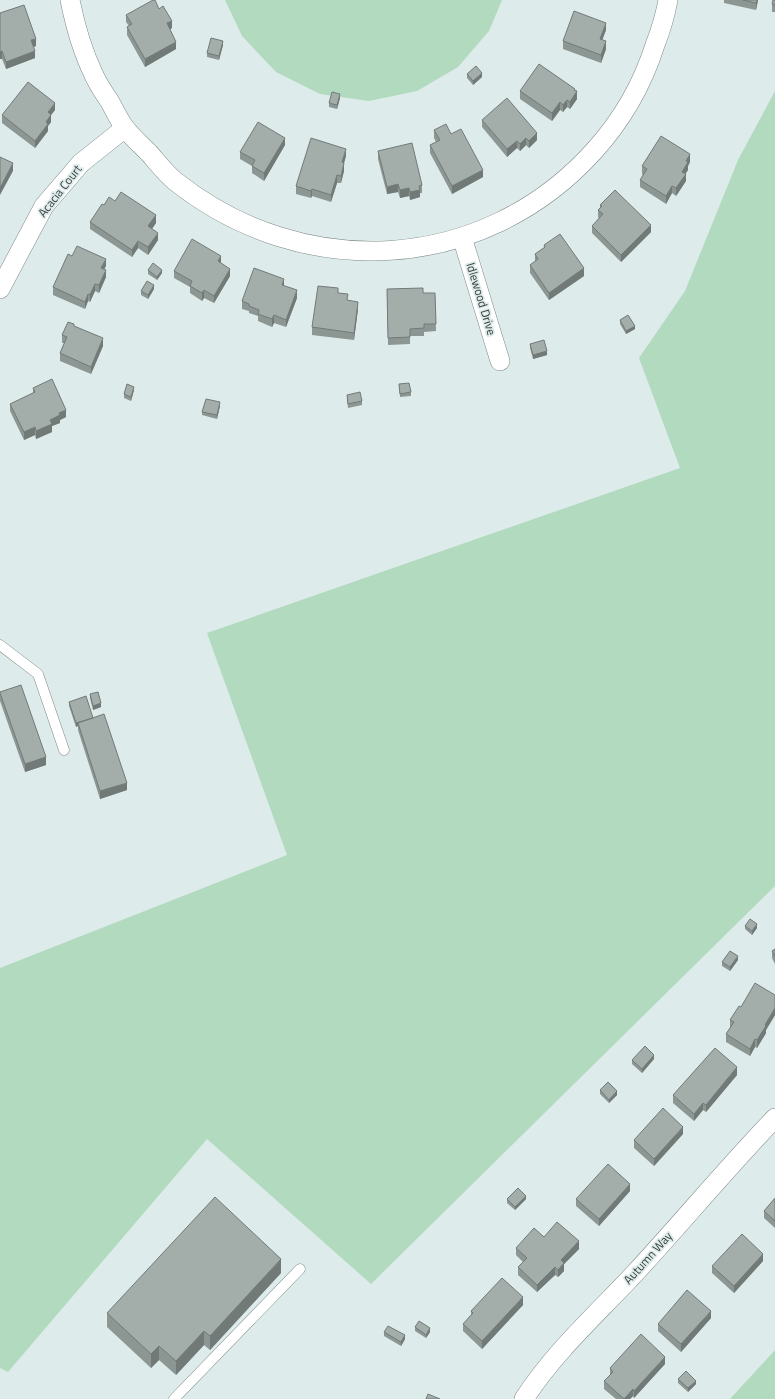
<svg xmlns="http://www.w3.org/2000/svg" width="775" height="1399" font-family="'Titillium Web',sans-serif">
  <style>
    .green { fill: #b1dabf }
    .lines { fill: none; stroke-linecap: round; stroke-linejoin: round }
    .service-casing { stroke: #7f8b8b; stroke-width: 11 }
    .minor-casing { stroke: #7f8b8b; stroke-width: 20 }
    .service { stroke: #fff; stroke-width: 10 }
    .minor { stroke: #fff; stroke-width: 19 }
    .wall { fill: #8c9693 }
    .shaded-wall { fill: #727a78 }
    .building { fill: #a3aeab; stroke: #727a78 }
    .labels { text-anchor: middle; stroke-width: 3.5; stroke-linejoin: round; paint-order: stroke }
    .street-label { font-size: 12px; fill: #353a3a; stroke: #deebeb }
  </style>
  <rect width="100%" height="100%" fill="#deebeb"/>
  <path class="green" d="M225 0H502L489 31 458 67 417 91 369 101 320 94 276 72 242 36Z
    M775 91V886L371 1284 207 1139 8 1372 0 1368V968L287 855 207 633 680 468 639 358 685 291 738 160Z
    M775 1350V1399H730Z"/>
  <g class="lines">
    <g class="service-casing">
      <path id="service" d="M0 645 38 674 64 750
        M174 1399 300 1269"/>
    </g>
    <g class="minor-casing">
      <path id="minor" d="M70 0C75 25 82 50 93 73 97 83 104 93 110 102 115 111 119 120 125 128 132 137 141 145 149 153 157 162 165 173 175 181 303 283 483 274 594 151 623 119 642 86 655 45 661 30 665 16 668 0
        M462 237 500 361
        M0 289 44 206 81 163 125 128
        M524 1399C555 1351 598 1313 636 1272 683 1221 727 1168 775 1118"/>
    </g>
    <use href="#service" class="service"/>
    <use href="#minor" class="minor"/>
  </g>
  <path class="wall" d="M724 0H758L756 10 724 3Z
    M775 0V12H772V4Z
    M159 9 172 28 170 29 176 49 145 67 127 35V27L129 26 126 22V15Z
    M0 13 36 46 33 47 35 58 6 69 2 59Z
    M606 30 602 40 606 49 601 63 563 49V41Z
    M223 45 219 60 207 57V53Z
    M467 74 482 77 473 85 467 78Z
    M575 90 577 99 570 109 567 107 563 112 560 110 552 121 520 99V91Z
    M340 98 337 109 329 107V103Z
    M55 110 51 115V122L48 126V131L35 148 2 123V115Z
    M482 120 537 140 529 148 526 145 520 151 517 148 507 157 482 127Z
    M434 130 451 134 483 177 452 194 430 153V145L436 142 434 138Z
    M285 145 264 181 252 173V166L240 159V152Z
    M378 151 422 185V193H420V197L410 200 409 196 400 198 398 192 387 194 378 159Z
    M346 156 344 163V171L341 183H337L331 202 312 196 311 198 296 194V186Z
    M690 162 688 166V170L685 174 686 181 676 196 672 193 666 204 640 187V180L643 175 642 174V166Z
    M115 201 156 223 152 229 158 240 148 255 138 248 132 257 90 229V222L104 205Z
    M600 205 651 232 621 262 592 233V226L599 218 598 217V210L600 208Z
    M544 245 584 276 549 300 530 273V265L535 262V254L544 248Z
    M72 256 106 266 104 269 106 277 99 293 95 291 90 302 88 301 85 309 53 295V287Z
    M221 263 230 276 214 303 204 298 202 301 190 293V287L174 278V271Z
    M148 270 162 273 157 280 148 274Z
    M284 286 297 298 286 327 274 323 272 327 258 321V316L249 313V311L242 309V301Z
    M154 289 148 299 141 295V291Z
    M387 289 423 293H435L436 331 424 332V336H410V344L388 345Z
    M338 293 358 309 354 340 312 335V327Z
    M620 320 635 329 626 334 620 324Z
    M74 326 103 346 91 374 60 361V353L64 343H62V335Z
    M530 344 547 355 533 359 530 348Z
    M399 384 411 392V396L400 397Z
    M33 388 66 417 60 420V423L52 426V432L36 439 35 435 24 440 10 411V404L33 393Z
    M134 390 131 401 124 398V394Z
    M347 395 362 401V405L348 408 347 399Z
    M220 406 217 419 202 415V412Z
    M0 692 46 765 25 772 0 701Z
    M90 694 101 707 93 710 90 698Z
    M69 702 93 718 127 790 100 799 78 730V726L76 727 69 706Z
    M745 926 757 928 752 935 745 929Z
    M775 949V964L772 958V951Z
    M738 960 730 971 722 966V962Z
    M775 995V1015L766 1030V1033L757 1048 755 1047 750 1056 726 1042V1034L730 1028V1020L741 1007Z
    M654 1059 642 1073 632 1064V1060Z
    M737 1075 706 1112 703 1110 694 1121 673 1103V1095Z
    M600 1090 617 1095 609 1103 600 1094Z
    M683 1134 654 1166 634 1148V1140Z
    M630 1191 599 1226 576 1206V1199Z
    M775 1198V1228L764 1218V1211Z
    M507 1199H526L515 1210 507 1203Z
    M544 1237 579 1249 564 1264V1271L558 1277 555 1275 537 1292 518 1275V1267L523 1262 516 1255V1248Z
    M763 1261 734 1293 712 1273V1266Z
    M281 1273 210 1350 204 1345 176 1375 159 1360 151 1368 107 1327V1313Z
    M523 1305 482 1349 463 1331V1324L471 1315V1311Z
    M711 1318 681 1352 658 1331V1324Z
    M415 1327 430 1332 426 1338 415 1331Z
    M384 1332 405 1339 401 1346 384 1336Z
    M665 1364 634 1398 633 1396 630 1399H616L604 1389V1381L610 1375V1368Z
    M678 1379 696 1384 688 1392 678 1383Z"/>
  <path class="shaded-wall" d="M757 0H758L756 10V3Z
    M172 21V28L167 31V23Z
    M606 23V30L600 46V39Z
    M36 39V46L31 48V40Z
    M223 41V45L219 60V56Z
    M606 41V49L601 63V55Z
    M176 42V49L145 67V59Z
    M2 51V59H0V52Z
    M35 51V58L6 69V62Z
    M482 73V77L473 85V81Z
    M575 89V94L577 91V99L570 109V102Z
    M340 94V98L337 109V105Z
    M567 100V107L563 112V105Z
    M560 102V110L552 121V113Z
    M55 103V110L51 115V122L48 126V131L35 148V141L46 122 48 112Z
    M537 133V140L529 148V141Z
    M285 138V145L264 181V173Z
    M526 138V145L520 151V144Z
    M517 141V148L507 157V149Z
    M346 149V156L342 170V162Z
    M690 154V162L688 166V170L682 179V172L686 161Z
    M13 163V171L0 195V188Z
    M344 163V171L341 183V176Z
    M483 170V177L452 194V186Z
    M686 174V181L676 196V188Z
    M337 175V183L331 202V195Z
    M398 184V192L387 194V187Z
    M672 186V193L666 204V196Z
    M409 188V196L400 198V190Z
    M312 189V196L311 198V191Z
    M420 190V197L410 200V192Z
    M156 215V223L148 234V226Z
    M651 225V232L621 262V255Z
    M158 233V240L148 255V247Z
    M138 241V248L132 257V250Z
    M221 256V264L218 261Z
    M106 259V266L101 275V268Z
    M584 268V276L549 300V293Z
    M230 269V276L214 303V296Z
    M106 270V277L99 293V285Z
    M162 270V273L157 280V277Z
    M284 279V287L282 285Z
    M95 284V291L90 302V295Z
    M154 285V289L148 299V295Z
    M204 290V298L202 301V293Z
    M297 290V298L286 327V320Z
    M88 294V301L85 309V302Z
    M358 302V309L354 340V333Z
    M274 315V323L272 327V319Z
    M635 326V329L626 334V331Z
    M103 338V346L91 374V367Z
    M547 351V355L533 359V355Z
    M134 387V390L131 401V397Z
    M220 402V406L217 419V415Z
    M66 410V417L60 420V423L52 426V432L36 439V431L50 420 59 413Z
    M35 427V435L24 440V432Z
    M101 703V707L93 710V706Z
    M93 718 78 723V726L76 727V723Z
    M46 757V765L25 772V764Z
    M127 783V790L100 799V791Z
    M757 924V928L752 935V931Z
    M738 956V960L730 971V967Z
    M775 1008V1015L766 1030V1033L757 1048V1040L765 1025Z
    M755 1039V1047L750 1056V1049Z
    M654 1055V1059L642 1073V1069Z
    M737 1067V1075L706 1112V1105Z
    M617 1091V1095L609 1103V1100Z
    M703 1103V1110L694 1121V1114Z
    M683 1127V1134L654 1166V1159Z
    M630 1184V1191L599 1226V1219Z
    M526 1196V1199L515 1210V1207Z
    M579 1241V1249L564 1264V1271L558 1277V1270L561 1260Z
    M763 1254V1261L734 1293V1286Z
    M281 1259V1273L210 1350V1336Z
    M555 1267V1275L537 1292V1285Z
    M523 1297V1305L482 1349V1341Z
    M711 1311V1318L681 1352V1344Z
    M430 1328V1332L426 1338V1335Z
    M204 1331V1345L176 1375V1361Z
    M405 1335V1339L401 1346V1342Z
    M159 1346V1360L151 1368V1354Z
    M665 1357V1364L634 1398V1391Z
    M696 1381V1384L688 1392V1388Z
    M633 1389V1396L630 1399H624Z"/>
  <path class="building" d="M153 0H155L159 9 163 6 172 21 167 23 176 42 145 59 127 27 132 24 126 15Z
    M743 0H757L756 3Z
    M773 0H775V5L772 4Z
    M24 5 36 39 31 40 35 51 6 62 2 51 0 52V13Z
    M574 11 606 23 600 39 606 41 601 55 563 41Z
    M211 38 223 41 219 56 207 53Z
    M539 64 575 89 574 90 577 91 570 102 567 100 563 105 560 102 552 113 520 91Z
    M476 66 482 73 473 81 467 74Z
    M28 82 55 103 48 112 51 115 46 122 48 124 35 141 2 115Z
    M332 92 340 94 337 105 329 103Z
    M507 98 537 133 529 141 526 138 520 144 517 141 507 149 482 120Z
    M258 122 285 138 264 173 252 166 255 160 240 152Z
    M446 124 451 134 461 129 483 170 452 186 430 145 440 140 434 130Z
    M661 136 690 154 686 161 688 162 682 172 686 174 676 188 672 186 666 196 640 180 647 169 642 166Z
    M311 138 346 149 342 162 344 163 341 176 337 175 331 195 312 189 311 191 296 186Z
    M412 143 422 185 419 186 420 190 410 192 409 188 400 190 398 184 387 187 378 151Z
    M0 157 13 163 0 188Z
    M615 190 651 225 621 255 592 226 603 214 598 210 602 206 600 205Z
    M121 192 156 215 148 226 158 233 148 247 138 241 132 250 90 222 102 204 104 205 109 197 115 201Z
    M560 234 584 268 549 293 530 265 538 259 535 254 545 247 544 245Z
    M192 239 221 256 218 261 230 269 214 296 204 290 202 293 190 286 192 281 174 271Z
    M77 246 106 259 101 268 106 270 99 285 95 284 90 295 88 294 85 302 53 287 68 254 72 256Z
    M153 263 162 270 157 277 148 270Z
    M254 268 284 279 282 285 297 290 286 320 274 315 272 319 258 314 259 310 249 306V304L242 301Z
    M147 281 154 285 148 295 141 291Z
    M318 286 338 288V293L348 294 347 300 358 302 354 333 312 327Z
    M423 288V293H435L436 324H424V328L410 329V337L388 338 387 289Z
    M628 315 635 326 626 331 620 320Z
    M68 322 74 324V326L103 338 91 367 60 353 67 337 62 335Z
    M544 340 547 351 533 355 530 344Z
    M52 379 66 410 59 413 60 415 50 420 52 424 36 431 35 427 24 432 10 404 35 392 33 388Z
    M409 383 411 392 400 394 399 384Z
    M127 384 134 387 131 397 124 394Z
    M360 392 362 401 348 404 347 395Z
    M206 399 220 402 217 415 202 412Z
    M21 685 46 757 25 764 0 693V692Z
    M98 692 101 703 93 706 90 694Z
    M86 696 93 718 76 723 69 702Z
    M104 714 127 783 100 791 78 723Z
    M750 919 757 924 752 931 745 926Z
    M775 949V956L772 951Z
    M730 951 738 956 730 967 722 962Z
    M755 983 775 995V1008L765 1025 766 1026 757 1040 755 1039 750 1049 726 1034 734 1022 730 1020 739 1006 741 1007Z
    M645 1046 654 1055 642 1069 632 1060Z
    M715 1048 737 1067 706 1105 703 1103 694 1114 673 1095Z
    M608 1082 617 1091 609 1100 600 1090Z
    M663 1108 683 1127 654 1159 634 1140Z
    M608 1164 630 1184 599 1219 576 1199Z
    M518 1188 526 1196 515 1207 507 1199Z
    M215 1197 281 1259 210 1336 204 1331 176 1361 159 1346 151 1354 107 1313Z
    M775 1198V1221L764 1211Z
    M557 1222 579 1241 561 1260 564 1263 558 1270 555 1267 537 1285 518 1267 527 1258 516 1248 534 1228 544 1237Z
    M742 1234 763 1254 734 1286 712 1266Z
    M502 1278 523 1297 482 1341 463 1324 473 1313 471 1311Z
    M687 1290 711 1311 681 1344 658 1324Z
    M419 1321 430 1328 426 1335 415 1327Z
    M388 1326 405 1335 401 1342 384 1332Z
    M641 1334 665 1357 634 1391 633 1389 624 1399 604 1381 613 1372 610 1368Z
    M686 1371 696 1381 688 1388 678 1379Z
    M428 1394 440 1399H426Z"/>
  <g class="labels">
    <g class="street-label">
      <text transform="translate(60 191) rotate(-52)" y="4">Acacia Court</text>
      <text transform="translate(481 299) rotate(73)" y="4">Idlewood Drive</text>
      <text transform="translate(648 1258) rotate(-48)" y="4">Autumn Way</text>
    </g>
  </g>
</svg>
